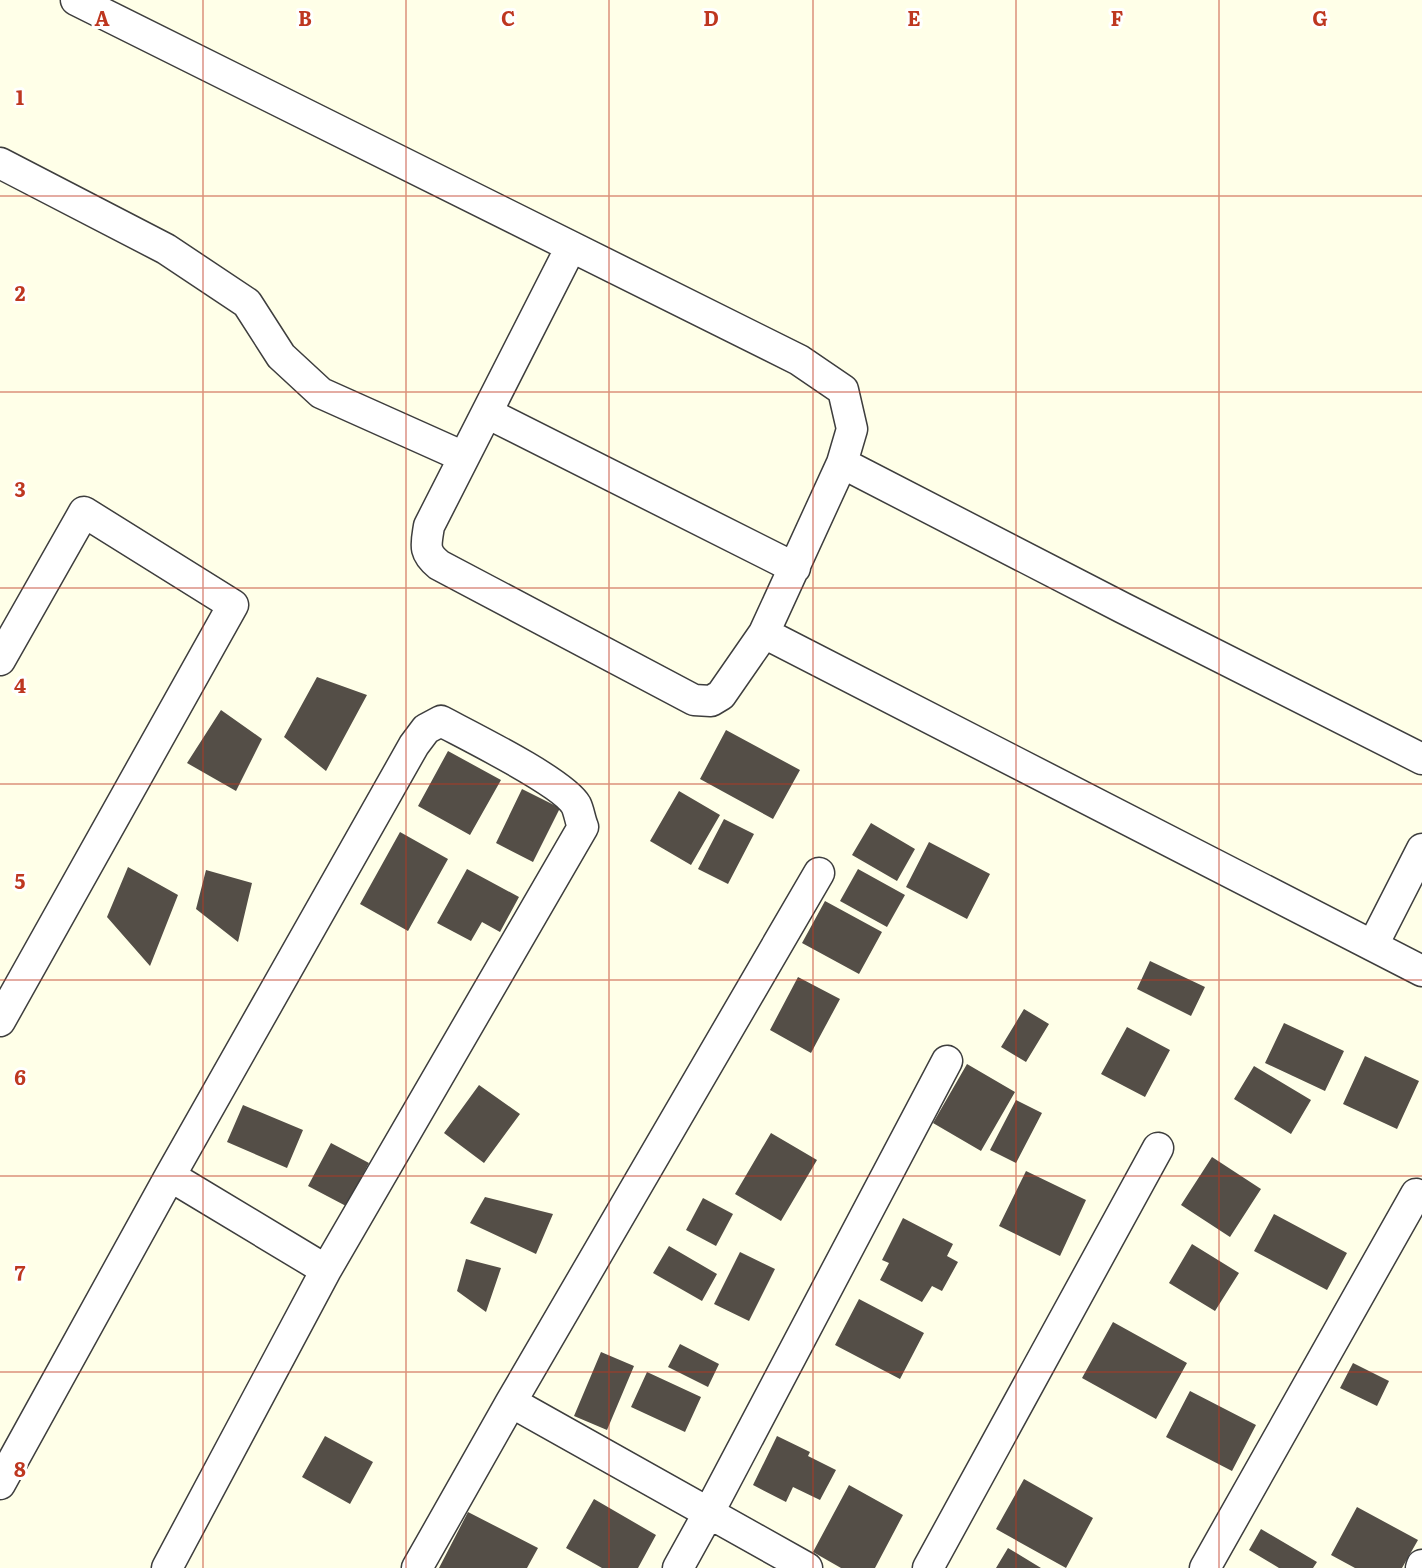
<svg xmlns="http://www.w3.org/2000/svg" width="1422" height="1568" font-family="Literata,serif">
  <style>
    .building { fill: #544e47 }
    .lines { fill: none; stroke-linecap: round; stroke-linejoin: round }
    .minor-casing { stroke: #3e3e3e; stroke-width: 33 }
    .minor { stroke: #fff; stroke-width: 30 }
    .grid { fill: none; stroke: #be3720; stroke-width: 1.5; stroke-opacity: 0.55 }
    .grid-label { font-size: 20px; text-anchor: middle; font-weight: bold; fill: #be3720; stroke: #fff; stroke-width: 6; stroke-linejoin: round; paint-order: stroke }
  </style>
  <rect width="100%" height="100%" fill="#ffffe8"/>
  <path class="building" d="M317 677 367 695 326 771 284 737Z
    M221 710 262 739 236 791 187 763Z
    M726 730 800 770 773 819 700 779Z
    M448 751 501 780 470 835 418 806Z
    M522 789 560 808 533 862 496 843Z
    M679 791 720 815 691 865 650 841Z
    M724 819 754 834 728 884 698 869Z
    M871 823 915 849 897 881 852 855Z
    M400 832 448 859 408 931 360 904Z
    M929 842 990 874 967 919 906 887Z
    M128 867 178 895 150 966 107 917Z
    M467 869 519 897 500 932 482 922 471 941 437 923Z
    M858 869 905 895 887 927 840 901Z
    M206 870 252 883 238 942 196 909Z
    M825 901 882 932 859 974 802 943Z
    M1150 961 1205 987 1191 1016 1137 989Z
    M798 977 840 999 811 1053 770 1030Z
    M1024 1009 1049 1024 1026 1062 1001 1047Z
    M1284 1023 1344 1051 1325 1091 1265 1063Z
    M1127 1027 1170 1050 1145 1097 1101 1074Z
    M1365 1056 1419 1081 1397 1129 1343 1104Z
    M967 1064 1015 1092 981 1151 933 1123Z
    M1254 1066 1311 1100 1291 1134 1234 1099Z
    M479 1085 520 1114 484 1163 444 1133Z
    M1016 1100 1042 1113 1016 1163 990 1150Z
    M243 1105 303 1130 287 1168 227 1142Z
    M771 1133 817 1160 781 1221 735 1194Z
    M331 1143 369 1163 346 1206 308 1186Z
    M1212 1157 1261 1189 1230 1237 1181 1205Z
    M1026 1171 1086 1200 1060 1256 999 1226Z
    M485 1197 553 1214 536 1254 470 1223Z
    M703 1198 733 1214 716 1246 686 1230Z
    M1274 1214 1347 1253 1327 1290 1254 1251Z
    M903 1218 953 1244 947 1256 958 1262 942 1291 932 1286 922 1302 880 1280 889 1263 882 1260Z
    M1192 1244 1239 1273 1215 1311 1169 1283Z
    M669 1246 717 1274 702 1301 653 1273Z
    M740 1252 775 1269 749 1321 714 1304Z
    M466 1259 501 1268 486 1312 457 1291Z
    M859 1299 924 1333 900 1379 835 1345Z
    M1113 1322 1187 1363 1156 1419 1082 1378Z
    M680 1344 719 1364 708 1387 668 1367Z
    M601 1352 634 1366 607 1430 574 1416Z
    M1353 1363 1389 1381 1377 1406 1340 1388Z
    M647 1372 701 1397 685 1432 631 1407Z
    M1190 1391 1256 1425 1232 1471 1166 1437Z
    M325 1436 373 1462 350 1504 302 1477Z
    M777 1436 810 1452 808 1456 836 1470 820 1500 793 1487 786 1502 753 1485Z
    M1024 1479 1093 1518 1066 1568 996 1529Z
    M849 1485 903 1515 875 1568H841L813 1552Z
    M594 1499 656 1535 638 1568H602L566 1548Z
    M1357 1507 1418 1540 1402 1568H1355L1331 1555Z
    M468 1512 538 1548 527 1568H439Z
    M1261 1529 1317 1562 1313 1568H1279L1249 1550Z
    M1008 1548 1041 1568H996Z"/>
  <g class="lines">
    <g class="minor-casing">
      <path id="minor" d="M76 0 799 360 843 390 852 429 842 463 764 633 1422 971
        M0 163 166 249 247 303 281 356 321 393 464 457
        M571 247 429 526C426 545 423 552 439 565L694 700 711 701 721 695 764 633
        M487 413 795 568
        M842 463 1123 608 1422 759
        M0 660 84 512 233 605 0 1021
        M1373 945 1422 849
        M170 1176 326 1270
        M511 1402 807 1568
        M0 1484 170 1176 414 745 426 729 441 721C467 735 563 782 576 805 579 811 580 820 583 827L326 1270 167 1568
        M417 1568 511 1402 819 873
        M678 1568 709 1512 947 1061
        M928 1568 1158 1148
        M1205 1568 1416 1194
        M1421 1568 1422 1565"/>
    </g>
    <use href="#minor" class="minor"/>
  </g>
  <path class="grid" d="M203 0V1568M406 0V1568M609 0V1568M813 0V1568M1016 0V1568M1219 0V1568M0 196H1422M0 392H1422M0 588H1422M0 784H1422M0 980H1422M0 1176H1422M0 1372H1422"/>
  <g class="grid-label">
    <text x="102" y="26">A</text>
    <text x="305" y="26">B</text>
    <text x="508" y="26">C</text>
    <text x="711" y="26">D</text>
    <text x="914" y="26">E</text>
    <text x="1117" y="26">F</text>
    <text x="1320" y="26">G</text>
    <text x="20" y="105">1</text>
    <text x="20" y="301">2</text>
    <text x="20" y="497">3</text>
    <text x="20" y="693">4</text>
    <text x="20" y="889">5</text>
    <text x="20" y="1085">6</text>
    <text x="20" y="1281">7</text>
    <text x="20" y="1477">8</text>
  </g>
</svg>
